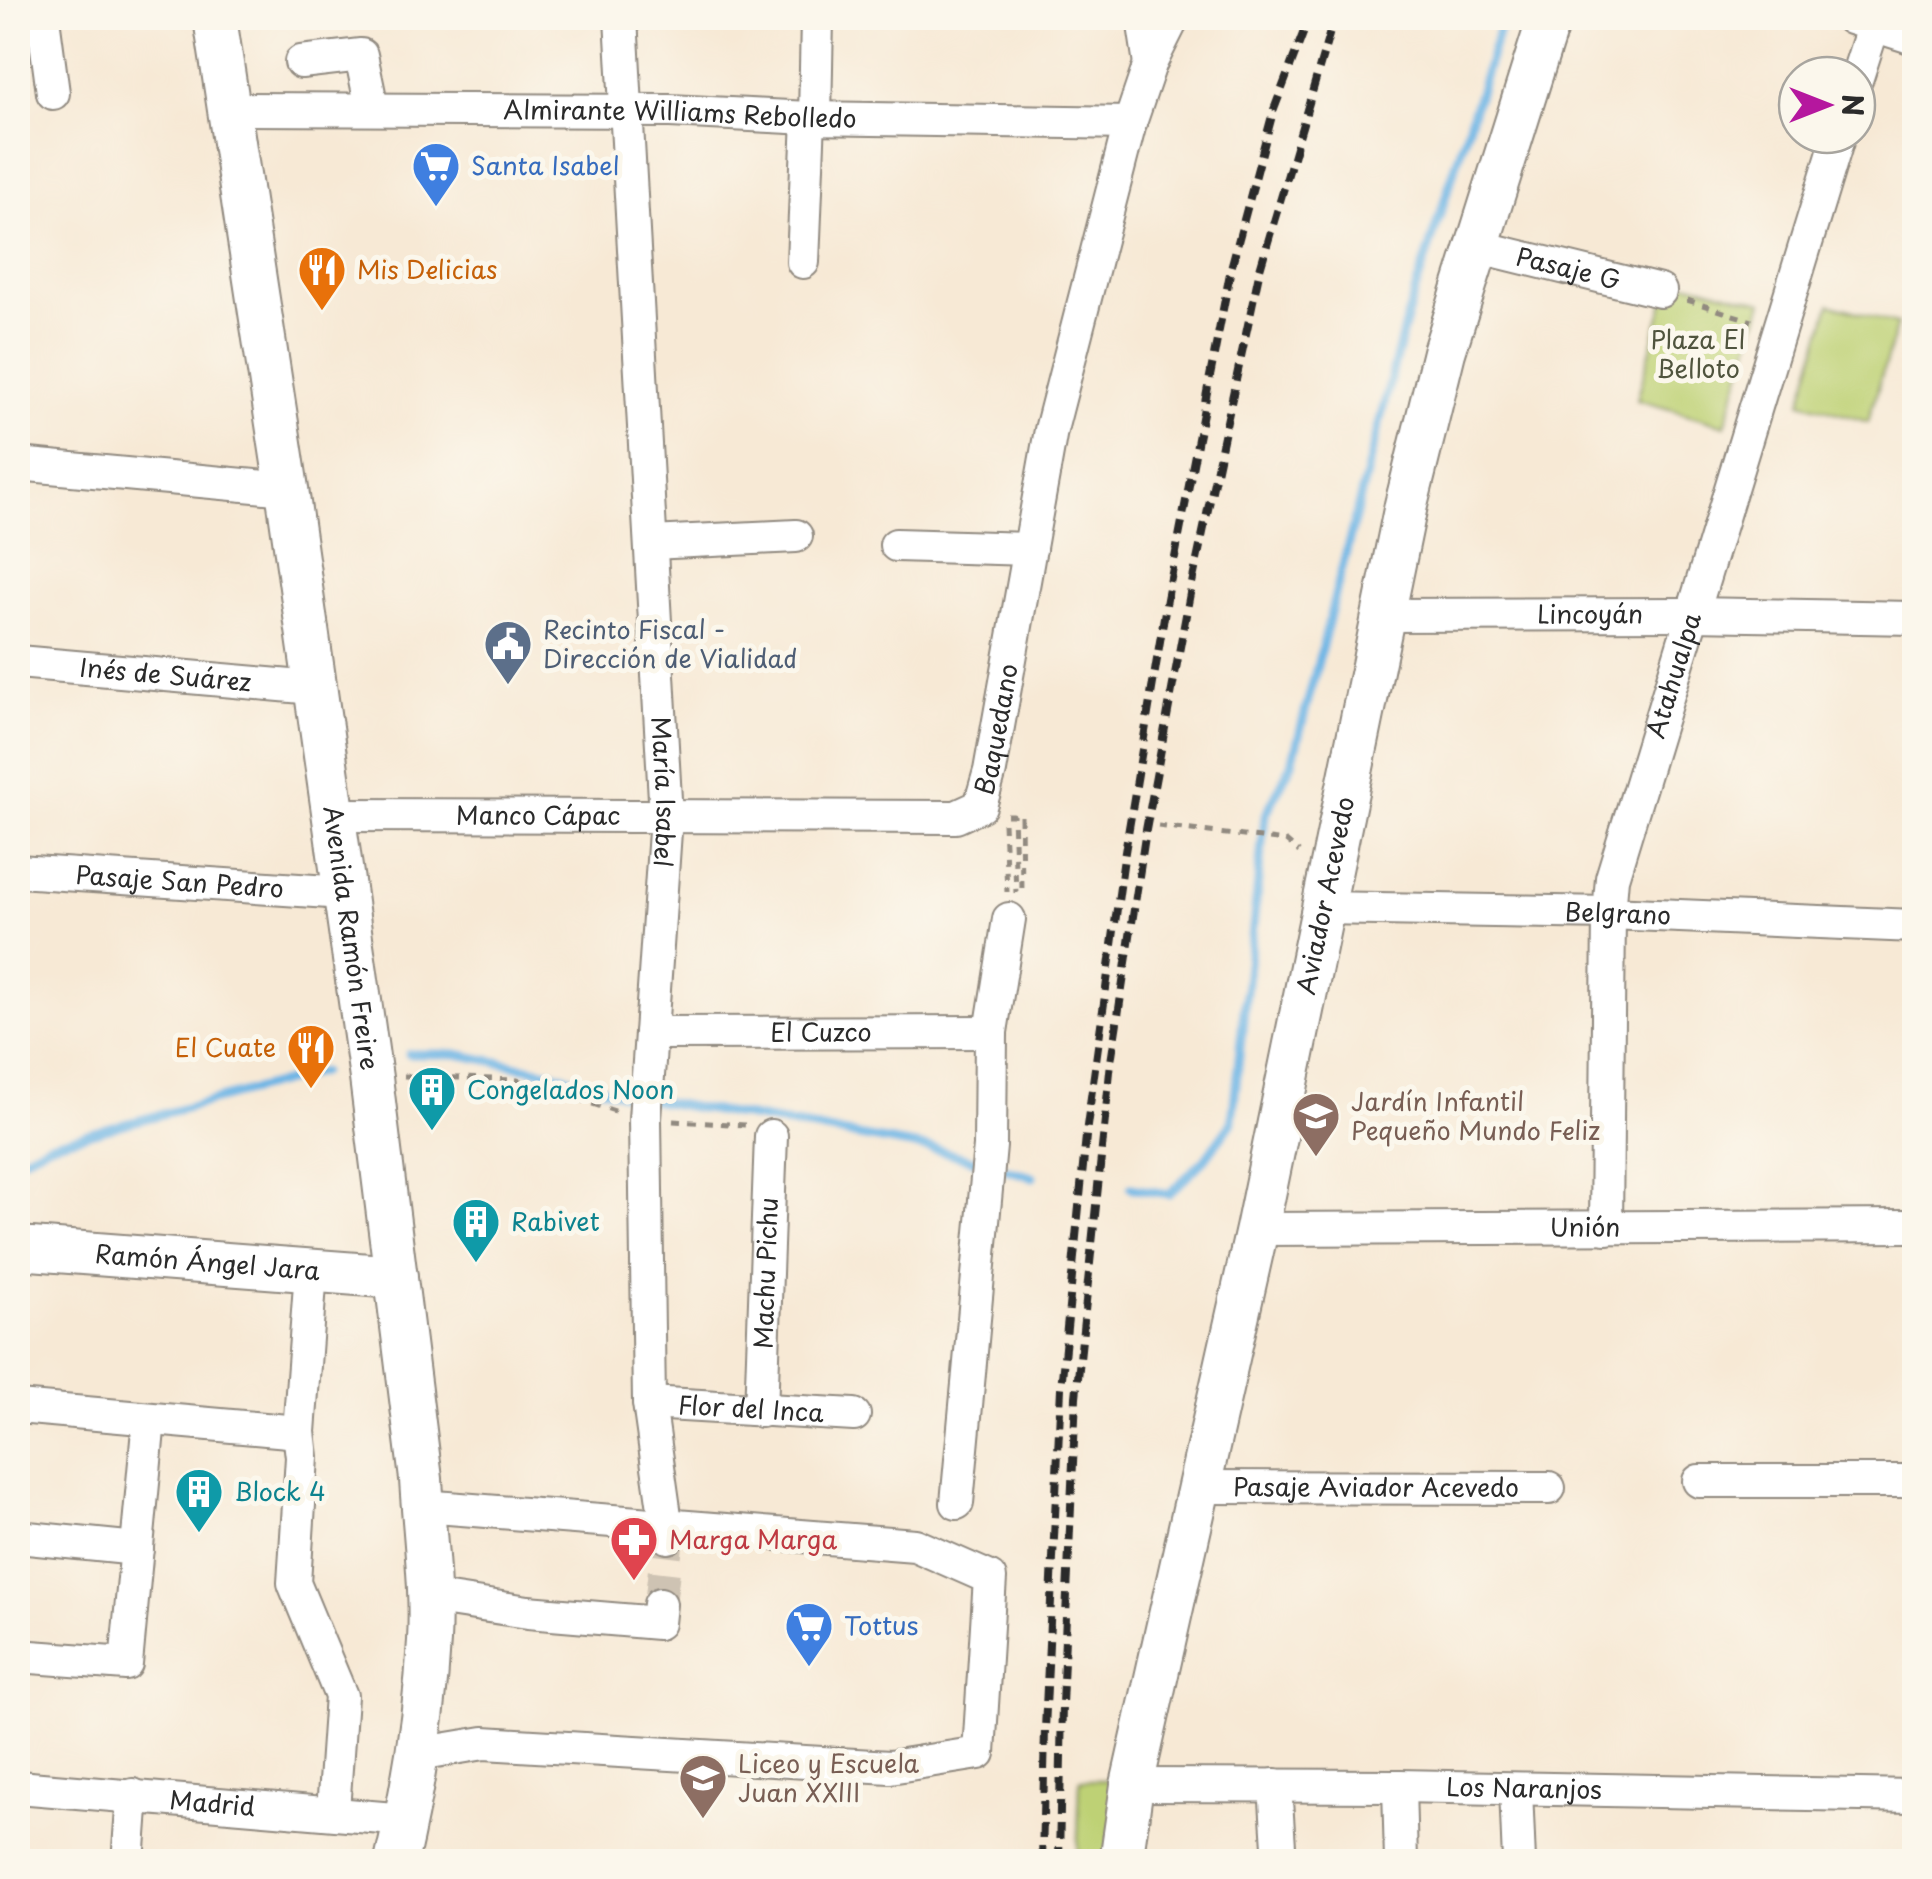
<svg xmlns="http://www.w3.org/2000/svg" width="1932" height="1879" font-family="'Playpen Sans',sans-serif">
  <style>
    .green { fill: #bed175; stroke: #747e50; stroke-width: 2.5 }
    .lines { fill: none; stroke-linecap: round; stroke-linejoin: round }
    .stream { stroke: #6eb5e5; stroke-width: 9 }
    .minor-tunnel { stroke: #cec3b3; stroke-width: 32; stroke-dasharray: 32 16; stroke-linecap: butt }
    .minor-casing { stroke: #918a80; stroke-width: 36 }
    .major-casing { stroke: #918a80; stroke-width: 46 }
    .path { stroke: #918a80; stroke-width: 5; stroke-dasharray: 8 8; stroke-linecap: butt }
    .minor { stroke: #fff; stroke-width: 32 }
    .major { stroke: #fff; stroke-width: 42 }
    .rail { stroke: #2b2b2b; stroke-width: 8; stroke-dasharray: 15 8; stroke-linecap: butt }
    .labels { text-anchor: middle; stroke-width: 10; stroke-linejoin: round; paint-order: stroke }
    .street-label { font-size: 25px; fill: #2b2b2b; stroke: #fbf7ec }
    .shop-label { font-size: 25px; fill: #366cbe; stroke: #fbf7ec; text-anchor: start }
    .food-label { font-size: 25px; fill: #c56008; stroke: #fbf7ec; text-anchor: start }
    .park-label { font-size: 25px; fill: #50543e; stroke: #fbf7ec }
    .service-label { font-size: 25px; fill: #4e5e75; stroke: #fbf7ec; text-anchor: start }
    .culture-label { font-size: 25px; fill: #0d838f; stroke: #fbf7ec; text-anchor: start }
    .education-label { font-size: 25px; fill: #785e54; stroke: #fbf7ec; text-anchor: start }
    .health-label { font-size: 25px; fill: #be3a42; stroke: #fbf7ec; text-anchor: start }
  </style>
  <rect width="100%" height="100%" fill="#fbf7ec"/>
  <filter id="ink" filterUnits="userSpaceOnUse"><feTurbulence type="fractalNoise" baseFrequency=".01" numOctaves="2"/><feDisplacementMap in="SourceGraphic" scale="20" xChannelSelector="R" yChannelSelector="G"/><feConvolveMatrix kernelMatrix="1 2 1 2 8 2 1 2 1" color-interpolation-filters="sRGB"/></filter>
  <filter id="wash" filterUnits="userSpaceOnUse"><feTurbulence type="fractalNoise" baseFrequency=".0048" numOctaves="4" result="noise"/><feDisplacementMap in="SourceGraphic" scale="40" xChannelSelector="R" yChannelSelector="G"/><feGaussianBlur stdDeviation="2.25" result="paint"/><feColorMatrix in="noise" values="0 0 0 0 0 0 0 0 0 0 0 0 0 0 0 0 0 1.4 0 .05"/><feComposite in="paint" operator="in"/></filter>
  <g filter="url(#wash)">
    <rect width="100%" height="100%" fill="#f7e9d5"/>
    <path class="green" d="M1670 279 1763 302 1725 425 1637 400Z
      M1830 304 1897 324 1868 422 1801 402Z
      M1080 1780H1121L1105 1861 1077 1862Z"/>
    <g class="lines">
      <path class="stream" d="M409 1054H456L554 1073 629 1096 938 1150 980 1162
        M18 1160 49 1144 321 1072
        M995 1166 1033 1177
        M1131 1188 1169 1194 1205 1159 1232 1122 1265 816 1292 763 1405 323 1503 18"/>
    </g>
  </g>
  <g filter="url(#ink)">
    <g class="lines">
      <path class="minor-tunnel" d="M660 1604 668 1537"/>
      <g class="minor-casing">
        <g id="minor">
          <path d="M43 18 53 93"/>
          <path id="s1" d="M621 18 666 817 645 1119 649 1403 668 1537"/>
          <path d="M1143 18 1150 64"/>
          <path d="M1851 18 1914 38"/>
          <path d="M301 62 361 55 372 108"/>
          <path d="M1857 77 1876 18"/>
          <path id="s2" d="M230 109 670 111 809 118 1130 123"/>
          <path d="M815 118 817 18"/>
          <path id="s3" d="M1476 246 1660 291"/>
          <path d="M803 262 809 118"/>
          <path d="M18 464 287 489"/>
          <path d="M651 543 796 536"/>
          <path d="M896 545 1030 549"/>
          <path id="s4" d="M1382 615 1692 614 1914 618"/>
          <path id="s5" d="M18 662 314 688"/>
          <path id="s6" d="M333 815 956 817 980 806 990 771 1051 430 1130 123 1150 64 1173 18"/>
          <path id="s7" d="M18 871 344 893"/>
          <path id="s8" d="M1320 908 1609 913 1914 926"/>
          <path id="s9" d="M651 1033 991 1032"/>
          <path id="s10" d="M1606 1228 1609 913 1612 878 1839 135"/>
          <path id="s11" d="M1257 1229 1914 1226"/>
          <path d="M311 1271 299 1432 302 1457 294 1583 341 1696 333 1811"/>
          <path id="s12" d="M649 1403 854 1415"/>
          <path d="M18 1407 299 1432"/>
          <path id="s13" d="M761 1411 771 1136"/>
          <path d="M1699 1481H1914"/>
          <path id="s14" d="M1201 1487 1549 1488"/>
          <path d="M957 1503 990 1146 991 1032 1009 919"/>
          <path d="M18 1537 137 1549"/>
          <path d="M429 1597 528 1612 658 1623 660 1604"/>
          <path d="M18 1656 126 1664 149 1419"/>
          <path d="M418 1754 484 1743 890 1767 979 1753 990 1578 915 1545 423 1506"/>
          <path id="s15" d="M1132 1785 1399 1786 1914 1796"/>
          <path d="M1275 1785 1280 1862"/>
          <path d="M1399 1786 1401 1862"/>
          <path id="s16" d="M18 1787 406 1820"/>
          <path d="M1516 1789 1519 1862"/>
          <path d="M128 1862 133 1795"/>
        </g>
      </g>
      <g class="major-casing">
        <g id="major">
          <path id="s17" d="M215 18 287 489 371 1078 421 1479C424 1533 432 1587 429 1641 425 1715 413 1789 396 1862"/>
          <path id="s18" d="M18 1248 396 1277"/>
          <path id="s19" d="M1121 1862 1132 1785 1257 1229 1406 505 1444 352 1549 18"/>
        </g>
      </g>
      <path class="path" d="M1687 300 1752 321
        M1007 815H1013L1016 893
        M1021 816 1022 892
        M1004 823 1007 892
        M1158 826 1286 841 1299 852
        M404 1076 517 1080 618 1112
        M673 1121 747 1125"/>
      <use href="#minor" class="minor"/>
      <use href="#major" class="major"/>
      <path class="rail" d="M1042 1862 1045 1729 1061 1388 1087 1126 1124 858 1167 599 1231 268 1273 112 1309 18
        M1059 1862 1062 1704 1076 1397 1111 1062 1146 830 1191 588 1260 269 1334 18"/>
    </g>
  </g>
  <defs>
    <g id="supermarket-pin" transform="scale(2.5)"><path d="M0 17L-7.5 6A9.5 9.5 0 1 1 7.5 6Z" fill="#3f7fe0" stroke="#fbf7ec"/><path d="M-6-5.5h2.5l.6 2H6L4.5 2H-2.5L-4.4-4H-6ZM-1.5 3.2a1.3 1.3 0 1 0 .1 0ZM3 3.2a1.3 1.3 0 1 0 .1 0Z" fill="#fff"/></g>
    <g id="restaurant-pin" transform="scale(2.5)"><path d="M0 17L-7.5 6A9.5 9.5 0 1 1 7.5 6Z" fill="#e8710a" stroke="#fbf7ec"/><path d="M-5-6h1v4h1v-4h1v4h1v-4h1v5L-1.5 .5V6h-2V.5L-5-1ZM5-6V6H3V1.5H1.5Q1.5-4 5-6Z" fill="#fff"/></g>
    <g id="civic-pin" transform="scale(2.5)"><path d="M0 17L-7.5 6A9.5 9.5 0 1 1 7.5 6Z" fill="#5c6f8a" stroke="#fbf7ec"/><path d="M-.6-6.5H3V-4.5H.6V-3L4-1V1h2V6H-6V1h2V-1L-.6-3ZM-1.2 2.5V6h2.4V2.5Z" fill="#fff"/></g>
    <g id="building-pin" transform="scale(2.5)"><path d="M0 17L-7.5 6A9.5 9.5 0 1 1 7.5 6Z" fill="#0f9aa8" stroke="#fbf7ec"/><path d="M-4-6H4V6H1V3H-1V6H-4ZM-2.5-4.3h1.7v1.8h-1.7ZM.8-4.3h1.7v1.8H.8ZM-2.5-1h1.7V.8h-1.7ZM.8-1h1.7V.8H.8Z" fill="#fff"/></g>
    <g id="school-pin" transform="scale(2.5)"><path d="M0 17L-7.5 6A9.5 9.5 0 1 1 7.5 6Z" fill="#8d6e63" stroke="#fbf7ec"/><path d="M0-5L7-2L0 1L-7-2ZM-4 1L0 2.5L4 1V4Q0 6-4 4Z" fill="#fff"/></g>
    <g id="pharmacy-pin" transform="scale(2.5)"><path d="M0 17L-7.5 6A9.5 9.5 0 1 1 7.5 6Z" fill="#e0444e" stroke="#fbf7ec"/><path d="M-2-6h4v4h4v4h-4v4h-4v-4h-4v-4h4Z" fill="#fff"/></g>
  </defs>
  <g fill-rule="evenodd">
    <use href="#supermarket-pin" x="436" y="166"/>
    <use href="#restaurant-pin" x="322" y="270"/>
    <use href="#civic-pin" x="508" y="644"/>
    <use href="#restaurant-pin" x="311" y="1048"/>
    <use href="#building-pin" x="432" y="1090"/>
    <use href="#school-pin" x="1316" y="1116"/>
    <use href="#building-pin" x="476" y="1222"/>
    <use href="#building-pin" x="199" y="1492"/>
    <use href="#pharmacy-pin" x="634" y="1540"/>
    <use href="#supermarket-pin" x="809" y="1626"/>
    <use href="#school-pin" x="703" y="1778"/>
  </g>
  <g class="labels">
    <g class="street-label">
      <text dy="9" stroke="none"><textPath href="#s2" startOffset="450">Almirante Williams Rebolledo</textPath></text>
      <text dy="9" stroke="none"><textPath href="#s3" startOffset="95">Pasaje G</textPath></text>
      <text dy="9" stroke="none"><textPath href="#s4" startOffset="208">Lincoyán</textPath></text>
      <text dy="9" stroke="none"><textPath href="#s5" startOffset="148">Inés de Suárez</textPath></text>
      <text dy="9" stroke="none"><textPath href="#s10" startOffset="562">Atahualpa</textPath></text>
      <text dy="9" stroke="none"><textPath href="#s6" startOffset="728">Baquedano</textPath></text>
      <text dy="9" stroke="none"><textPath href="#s1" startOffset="775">María Isabel</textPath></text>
      <text dy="9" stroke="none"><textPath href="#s6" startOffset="205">Manco Cápac</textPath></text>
      <text dy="9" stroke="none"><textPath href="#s7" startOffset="162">Pasaje San Pedro</textPath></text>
      <text dy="9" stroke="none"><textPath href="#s19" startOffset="988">Aviador Acevedo</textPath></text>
      <text dy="9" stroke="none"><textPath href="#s8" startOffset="298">Belgrano</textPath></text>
      <text dy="9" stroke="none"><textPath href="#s17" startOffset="930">Avenida Ramón Freire</textPath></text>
      <text dy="9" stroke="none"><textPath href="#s9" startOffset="170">El Cuzco</textPath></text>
      <text dy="9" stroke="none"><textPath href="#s11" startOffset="328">Unión</textPath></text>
      <text dy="9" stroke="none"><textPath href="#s18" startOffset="190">Ramón Ángel Jara</textPath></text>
      <text dy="9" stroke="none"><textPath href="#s13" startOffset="138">Machu Pichu</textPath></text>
      <text dy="9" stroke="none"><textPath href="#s12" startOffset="102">Flor del Inca</textPath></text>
      <text dy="9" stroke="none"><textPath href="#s14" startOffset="175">Pasaje Aviador Acevedo</textPath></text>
      <text dy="9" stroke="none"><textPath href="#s15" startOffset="392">Los Naranjos</textPath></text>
      <text dy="9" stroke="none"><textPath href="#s16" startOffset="195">Madrid</textPath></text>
    </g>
    <g class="shop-label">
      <text x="471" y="175">Santa Isabel</text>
      <text x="844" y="1635">Tottus</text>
    </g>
    <g class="food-label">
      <text x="357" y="279">Mis Delicias</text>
      <text x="276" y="1057" text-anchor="end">El Cuate</text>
    </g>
    <g class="park-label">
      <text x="1698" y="349">Plaza El<tspan x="1698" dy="29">Belloto</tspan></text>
    </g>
    <g class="service-label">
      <text x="543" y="639">Recinto Fiscal -<tspan x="543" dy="29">Dirección de Vialidad</tspan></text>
    </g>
    <g class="culture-label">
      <text x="467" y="1099">Congelados Noon</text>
      <text x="511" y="1231">Rabivet</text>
      <text x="234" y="1501">Block 4</text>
    </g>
    <g class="education-label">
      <text x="1351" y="1111">Jardín Infantil<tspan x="1351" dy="29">Pequeño Mundo Feliz</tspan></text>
      <text x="738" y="1773">Liceo y Escuela<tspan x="738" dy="29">Juan XXIII</tspan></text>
    </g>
    <g class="health-label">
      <text x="669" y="1549">Marga Marga</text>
    </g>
  </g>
  <rect width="1932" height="1879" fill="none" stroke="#fbf7ec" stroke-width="60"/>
  <g transform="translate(1827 105) rotate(90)"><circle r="48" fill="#fbf7ec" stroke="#a8a59f" stroke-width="2.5"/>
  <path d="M0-8L18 38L0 25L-18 38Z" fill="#b5179e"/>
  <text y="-15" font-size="28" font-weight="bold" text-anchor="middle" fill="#2b2b2b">N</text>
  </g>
</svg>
